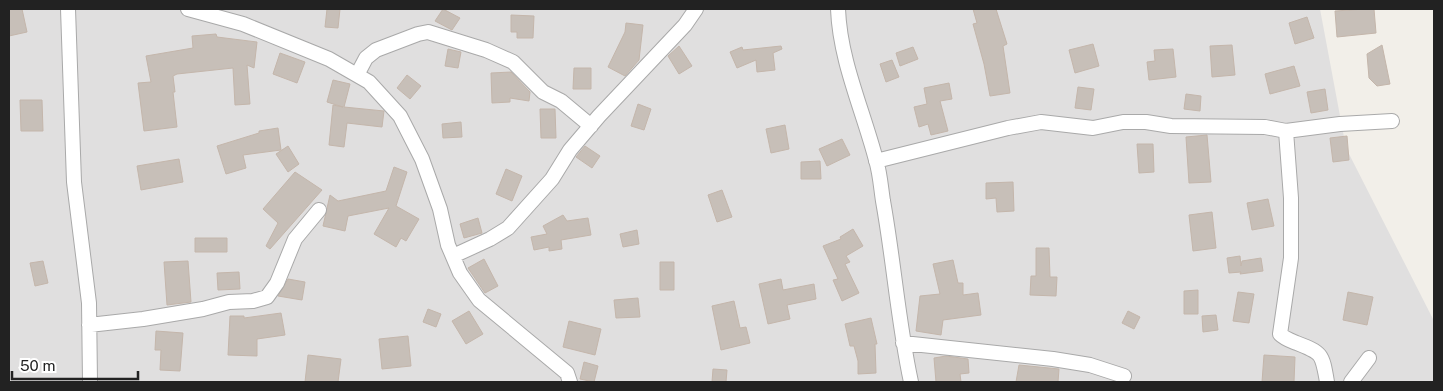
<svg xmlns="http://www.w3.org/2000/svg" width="1443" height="391" font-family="'Public Sans',sans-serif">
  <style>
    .residential { fill: #e0dfdf }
    .building { fill: #c7bfb8; stroke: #c4b6ab }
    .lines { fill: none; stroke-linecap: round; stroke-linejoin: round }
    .minor-casing { stroke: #a9a9a9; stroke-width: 16 }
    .minor { stroke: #fff; stroke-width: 14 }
  </style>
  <rect width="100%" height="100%" fill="#f2efe9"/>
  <path class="residential" d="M9 9H1320L1346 148 1434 321V382H9Z"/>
  <path class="building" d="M9 9H22L27 32 9 36Z
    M327 9H340L338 28 325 27Z
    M443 9 460 18 452 30 435 21Z
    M973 9H996L1007 44 1003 46 1010 93 990 96 984 64 973 24 977 23Z
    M1364 9H1374L1376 33 1337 37 1335 11Z
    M511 15 534 16 533 38H517V32H511Z
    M1307 17 1314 38 1295 44 1289 23Z
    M626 23 643 25 639 60 625 76 608 67 625 32Z
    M216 34 217 37 257 42 254 68 247 65 250 104 235 105 233 68 177 74 173 76 175 92H173L177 127 144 131 138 83 151 82 146 56 193 48 192 36Z
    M1093 44 1099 66 1075 73 1069 50Z
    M1232 45 1235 75 1212 77 1210 46Z
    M1382 45 1390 84 1377 86 1369 78 1367 54Z
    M679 46 692 66 679 74 668 56Z
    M781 46 782 49 773 53 775 70 757 72 756 60 737 68 730 52 742 47 743 50Z
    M913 47 918 59 900 66 896 53Z
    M448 49 461 52 458 68 445 66Z
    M1173 49 1176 77 1149 80 1147 62 1155 61 1154 50Z
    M280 53 305 62 297 83 273 74Z
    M892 60 899 77 886 82 880 64Z
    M1294 66 1300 86 1270 94 1265 74Z
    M574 68H591V89H573Z
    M511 72 530 92 529 101 510 98V102L492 103 491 73Z
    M407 75 421 86 410 99 397 88Z
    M333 80 350 84 344 107 384 111 382 127 347 123 344 147 329 145 333 105 343 107 327 102Z
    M949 83 952 99 940 101 948 131 931 135 928 124 919 127 914 107 927 104 924 88Z
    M1078 87 1094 89 1091 110 1075 108Z
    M1325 89 1328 110 1311 113 1307 92Z
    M1186 94 1201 96 1200 111 1184 109Z
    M20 100H42L43 131H21Z
    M638 104 651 109 644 130 631 126Z
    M540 109H555L556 138H541Z
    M461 122 462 137 443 138 442 124Z
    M785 125 789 149 771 153 766 129Z
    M278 128 281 150 243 155 246 168 226 174 217 146 259 133V131Z
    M1207 135 1211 182 1189 183 1186 137Z
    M1347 136 1349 160 1333 162 1330 138Z
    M842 139 850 155 827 166 819 149Z
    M1137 144H1153L1154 172 1139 173Z
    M288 146 299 164 288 172 276 154Z
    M585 146 600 156 592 168 576 157Z
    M179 159 183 182 141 190 137 166Z
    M820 161 821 179H801V162Z
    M394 167 407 172 396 206 419 219 406 241 401 238 396 247 374 234 389 208 348 216 345 231 323 226 330 195 338 201 386 191Z
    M506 169 522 176 512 201 496 194Z
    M295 172 322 190 270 249 266 246 278 223 263 209Z
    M1013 182 1014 211 997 212 996 198 986 199V183Z
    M722 190 732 217 717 222 708 195Z
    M1268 199 1274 226 1252 230 1247 203Z
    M1212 212 1216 248 1193 251 1189 215Z
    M563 215 567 221 588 218 591 235 561 240 562 249 549 251V247L534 250 531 237 547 234 543 226Z
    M478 218 482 233 464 238 460 224Z
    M853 229 863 246 846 256 850 262 845 264 859 293 842 301 833 280 838 279 823 246 841 239 840 237Z
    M637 230 639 244 623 247 620 234Z
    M195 238H227V252H195Z
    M1036 248H1049L1050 277H1057L1056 296 1030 295 1031 276H1036Z
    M1240 256 1241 266 1242 261 1261 258 1263 271 1240 274 1241 272 1229 273 1227 258Z
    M484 259 498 286 485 293 468 268Z
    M953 260 958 283H963V295L978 293 981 315 943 320 941 335 916 331 920 296 940 294 933 264Z
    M43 261 48 283 35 286 30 263Z
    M188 261 191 302 167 305 164 262Z
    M660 262H674V290H660Z
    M239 272 240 289 218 290 217 273Z
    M288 279 305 282 302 300 278 296Z
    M781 279 783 290 814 284 816 299 787 305 790 319 768 324 759 284Z
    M1198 290V314H1184V291Z
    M1238 292 1254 294 1249 323 1233 321Z
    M1348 292 1373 297 1367 325 1343 320Z
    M638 298 640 317 616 318 614 300Z
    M734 301 740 328 746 327 750 343 721 350 712 306Z
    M428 309 441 314 436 327 423 322Z
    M469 311 483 334 466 344 452 321Z
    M1128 311 1140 317 1134 329 1122 323Z
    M281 313 285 335 257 339V356L228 355 230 316H244V318Z
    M1216 315 1218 330 1203 332 1202 316Z
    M871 318 877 344H875L876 373 858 374V361L854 346H850L845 324Z
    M569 321 601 329 595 355 563 347Z
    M156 331 183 333 180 371 160 370 161 350H155Z
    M408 336 411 366 382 369 379 339Z
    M308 355 341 359 338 382H305Z
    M1264 355 1295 357 1294 382H1262Z
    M946 356 968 359 969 373 960 374 961 382H936L934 358Z
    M584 362 598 366 594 382 580 379Z
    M1019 365 1059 369 1058 382H1016Z
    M713 369 727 370 726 382H712Z"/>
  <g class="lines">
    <g class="minor-casing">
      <path id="minor" d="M68 9 74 182 89 303 90 382
        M188 9 243 24 329 59 369 82 400 116 422 159 440 209 448 245 460 273 479 300 567 373 570 382
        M838 9C840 61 863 110 876 160 880 173 881 188 883 201 894 262 898 322 911 382
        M357 75 366 58 376 50 418 34 428 32 486 50 513 62 543 92 561 101 591 126
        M1286 131 1291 198V258L1280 334C1284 338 1289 340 1294 342 1322 353 1322 352 1327 382
        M876 161 1008 128 1041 122 1093 128 1123 122H1146L1171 126 1265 127 1286 131 1340 124 1392 121
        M453 256 490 239 508 228 552 179 570 150 599 116 685 25 696 9
        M89 325 143 319 203 309 229 302 253 301 267 297 277 283 295 239 319 210
        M903 343 1053 359 1090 365 1124 376
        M1351 382 1369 358"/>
    </g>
    <use href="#minor" class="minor"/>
  </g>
  <rect width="1443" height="391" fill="none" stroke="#222222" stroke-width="20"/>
  <path d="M12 371v8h126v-8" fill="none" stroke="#222222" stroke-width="2.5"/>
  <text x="20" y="371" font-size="15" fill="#222222" stroke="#ffffff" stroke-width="4" paint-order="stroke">50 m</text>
</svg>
